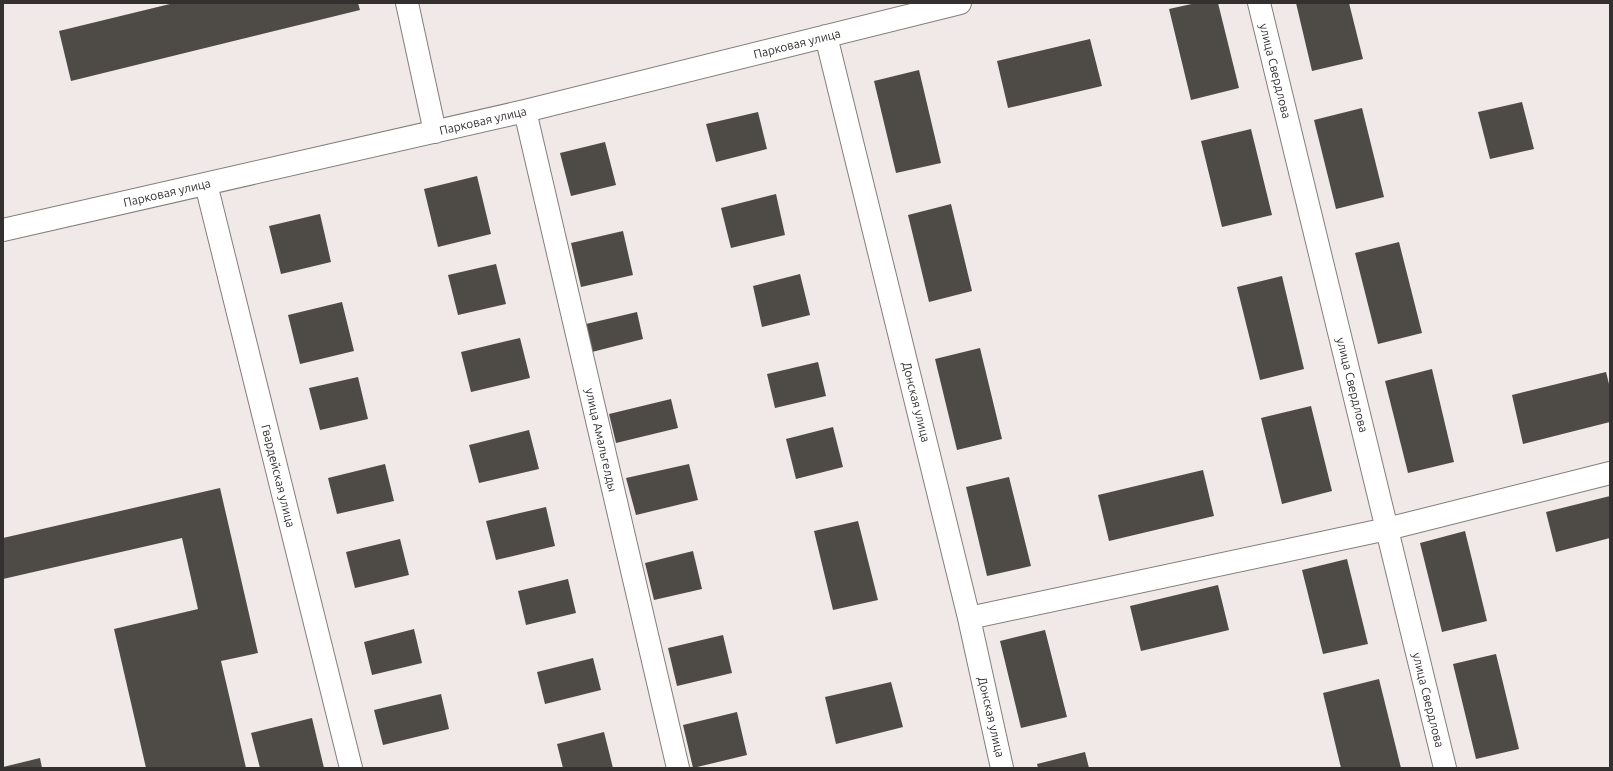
<svg xmlns="http://www.w3.org/2000/svg" width="1613" height="771" font-family="Ubuntu,sans-serif">
  <style>
    .building { fill: #4e4b47 }
    .lines { fill: none; stroke-linecap: round; stroke-linejoin: round }
    .minor-casing { stroke: #837e7c; stroke-width: 24 }
    .minor { stroke: #fff; stroke-width: 22 }
    .labels { text-anchor: middle; stroke-width: 4; stroke-linejoin: round; paint-order: stroke }
    .street-label { font-size: 12px; fill: #33302f; stroke: #fff }
  </style>
  <rect width="100%" height="100%" fill="#f0e9e7"/>
  <path class="building" d="M174 3H358L360 10 71 81 59 31Z
    M1196 3H1218L1239 88 1191 100 1169 9Z
    M1296 3H1349L1363 59 1312 71Z
    M1090 39 1102 86 1008 108 997 61Z
    M919 70 941 163 896 173 874 81Z
    M1522 102 1534 149 1490 159 1478 112Z
    M1362 108 1384 197 1336 209 1314 120Z
    M758 112 767 149 716 162 706 124Z
    M1251 129 1272 215 1222 227 1201 141Z
    M605 142 616 185 571 196 560 153Z
    M477 176 491 234 438 247 424 189Z
    M776 194 785 235 731 248 721 208Z
    M951 204 972 291 929 302 908 215Z
    M320 214 331 262 281 274 269 226Z
    M623 231 633 275 581 287 571 243Z
    M1399 242 1422 333 1378 344 1355 253Z
    M496 264 506 304 458 315 448 275Z
    M800 274 810 315 762 327 753 286Z
    M1282 276 1304 369 1260 380 1237 287Z
    M342 302 354 351 300 364 288 315Z
    M637 312 643 339 592 352 586 324Z
    M520 338 530 378 471 392 461 352Z
    M980 348 1002 439 957 450 935 359Z
    M818 362 826 396 775 408 767 374Z
    M1432 369 1454 462 1408 473 1385 381Z
    M1606 372 1610 388V422L1523 444 1512 395Z
    M358 377 368 419 320 430 309 388Z
    M671 399 678 428 616 443 609 414Z
    M1311 406 1332 491 1282 504 1261 418Z
    M833 427 843 467 796 479 786 439Z
    M529 430 539 469 479 483 469 445Z
    M385 464 394 501 337 514 328 478Z
    M689 464 698 500 636 515 626 478Z
    M1203 470 1214 516 1109 541 1098 495Z
    M1009 477 1031 566 987 576 966 487Z
    M220 488 258 653 221 661 246 768H146L114 629 198 609 182 538 3 579V538Z
    M1610 496V538L1556 552 1546 512Z
    M546 507 555 546 496 560 486 521Z
    M858 521 878 600 833 610 814 531Z
    M1465 531 1487 621 1442 632 1420 543Z
    M400 539 409 575 355 588 346 552Z
    M693 551 702 589 654 600 645 563Z
    M1347 559 1368 644 1323 654 1302 570Z
    M568 579 576 613 526 625 518 591Z
    M1218 585 1229 630 1141 651 1130 606Z
    M414 629 422 663 372 675 364 642Z
    M1045 630 1067 717 1021 728 1000 641Z
    M723 635 732 673 677 686 668 648Z
    M1496 654 1519 749 1476 759 1453 664Z
    M593 658 601 690 545 704 537 672Z
    M1379 679 1401 768H1341L1323 693Z
    M891 682 903 727 836 744 825 697Z
    M441 694 449 729 383 745 374 710Z
    M737 712 747 755 693 768 683 725Z
    M312 718 324 768H260L251 733Z
    M604 732 613 768H563L557 744Z
    M1085 752 1089 768H1038L1037 764Z
    M40 758 42 768H3V767Z"/>
  <g class="lines">
    <g class="minor-casing">
      <path id="minor" d="M407 3 435 132
        M1259 3 1445 768
        M826 36 969 618 1002 768
        M525 111 678 768
        M206 184 351 768
        M3 230 525 111 960 3
        M969 618 1387 529 1610 473"/>
    </g>
    <use href="#minor" class="minor"/>
  </g>
  <g class="labels">
    <g class="street-label">
      <text transform="translate(797 44) rotate(-14)" y="4">Парковая улица</text>
      <text transform="translate(1275 71) rotate(76)" y="4">улица Свердлова</text>
      <text transform="translate(483 121) rotate(-13)" y="4">Парковая улица</text>
      <text transform="translate(167 193) rotate(-13)" y="4">Парковая улица</text>
      <text transform="translate(1352 385) rotate(76)" y="4">улица Свердлова</text>
      <text transform="translate(916 402) rotate(76)" y="4">Донская улица</text>
      <text transform="translate(601 440) rotate(77)" y="4">улица Амальгелды</text>
      <text transform="translate(278 476) rotate(76)" y="4">Гвардейская улица</text>
      <text transform="translate(1428 700) rotate(76)" y="4">улица Свердлова</text>
      <text transform="translate(991 717) rotate(77)" y="4">Донская улица</text>
    </g>
  </g>
  <rect width="1613" height="771" fill="none" stroke="#33302f" stroke-width="8"/>
</svg>
